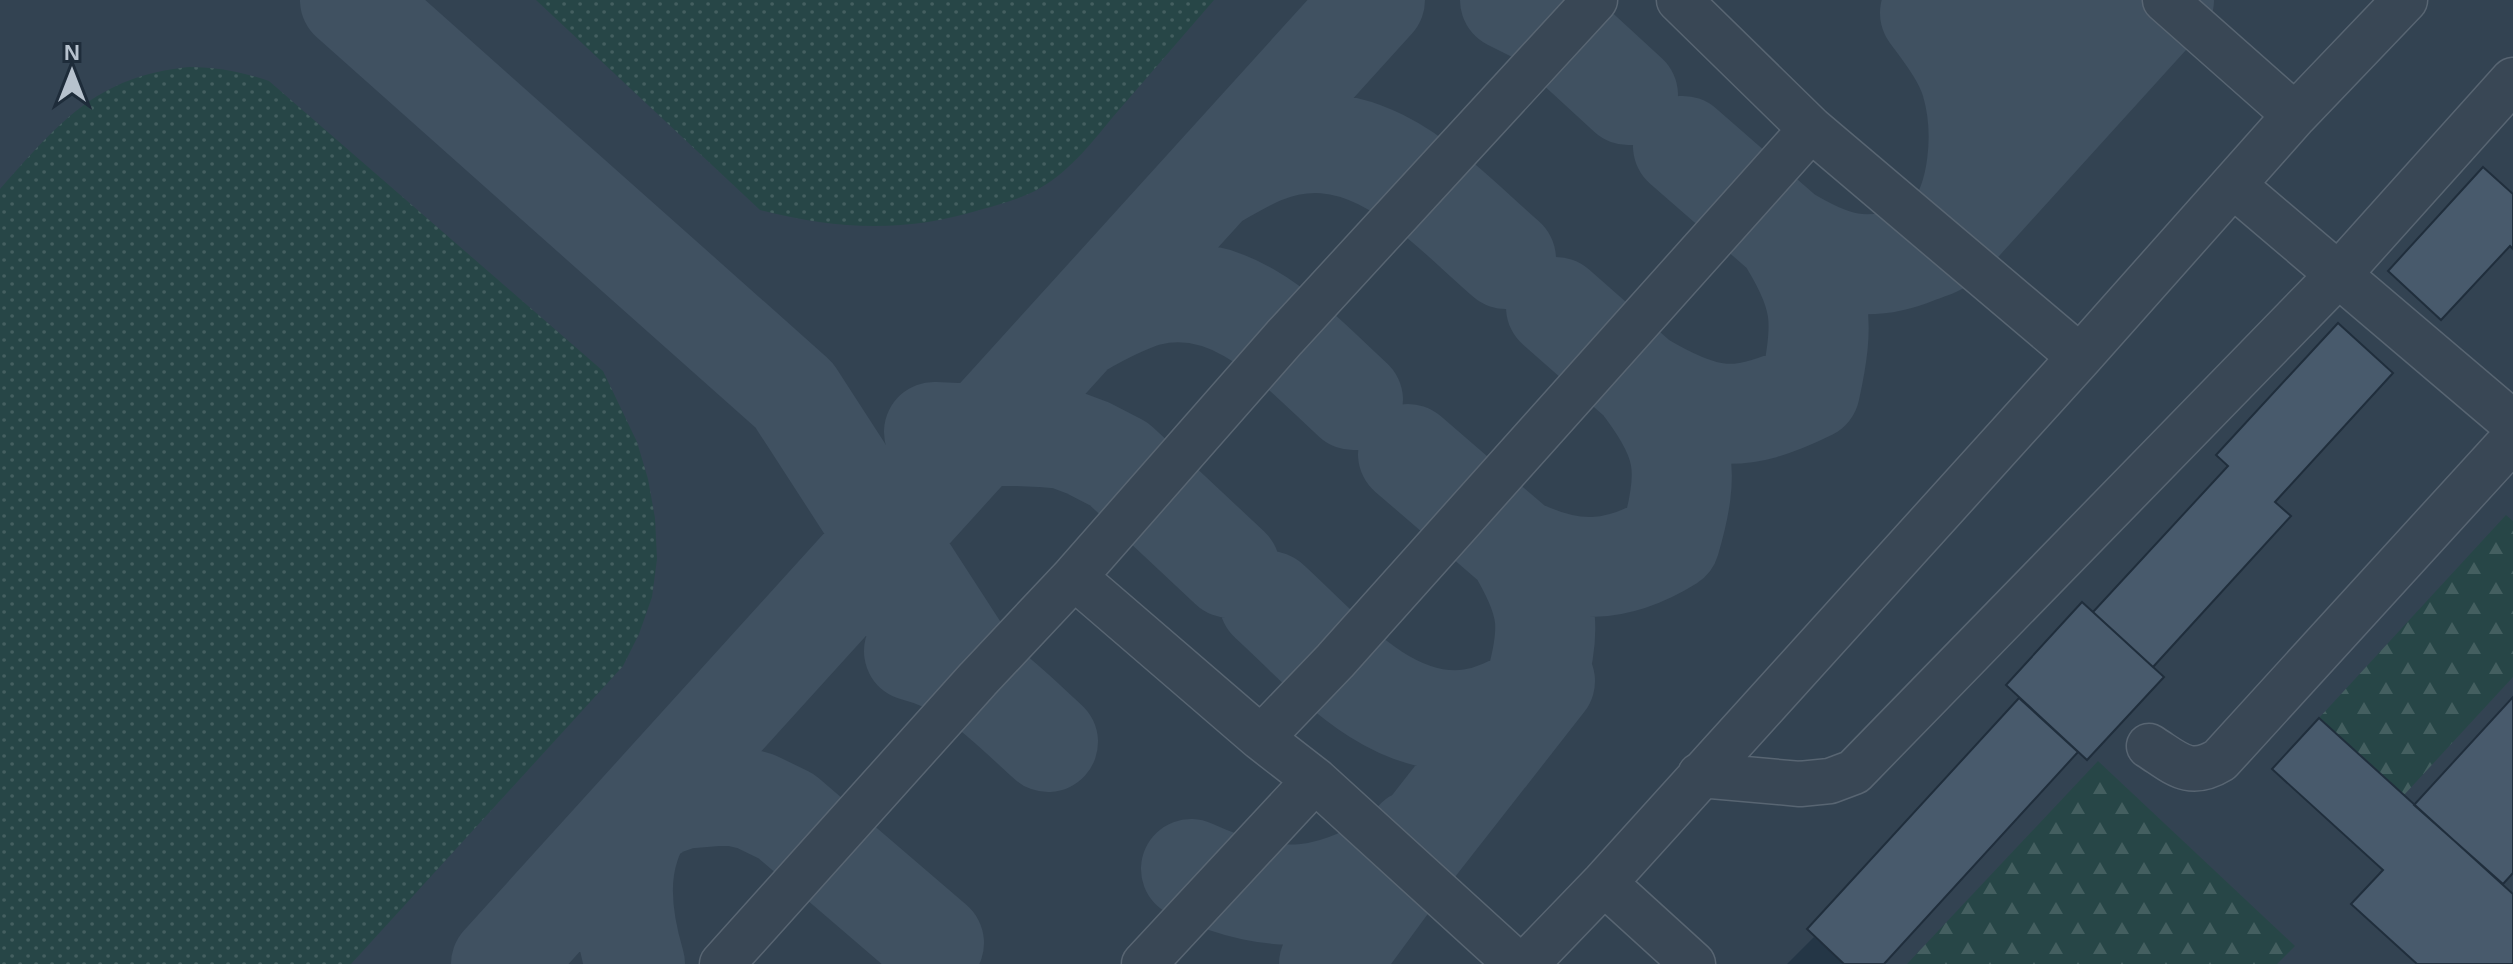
<svg xmlns="http://www.w3.org/2000/svg" width="2513" height="964" font-family="Helvetica,sans-serif">
  <style>
    .airport { fill: #334352 }
    .grass { fill: url(#grass-dots) }
    .forest { fill: url(#forest-firs) }
    .lines { fill: none; stroke-linecap: round; stroke-linejoin: round }
    .taxiway { stroke: #405161; stroke-width: 100 }
    .building { fill: #485a6c; stroke: #202e3c; stroke-width: 2 }
    .minor-casing { stroke: #586572; stroke-width: 47 }
    .minor { stroke: #394755; stroke-width: 44 }
  </style>
  <defs>
    <pattern id="grass-dots" width="8" height="8" patternUnits="userSpaceOnUse" patternTransform="scale(2)"><rect width="8" height="8" fill="#274647"/><path d="M2 2h.1M6 6h.1" fill="none" stroke="#445f60" stroke-width="1.8" stroke-linecap="round"/></pattern>
    <pattern id="forest-firs" width="22" height="20" patternUnits="userSpaceOnUse" patternTransform="scale(2)"><rect width="22" height="20" fill="#274647"/><path d="M5 1l3.5 6h-7zM16 11l3.5 6h-7z" fill="#445f60"/></pattern>
  </defs>
  <rect width="100%" height="100%" fill="#243646"/>
  <path class="airport" d="M0 0H2513V964H1844L1814 937 1787 964H0Z"/>
  <path class="grass" d="M536 0H1214C1182 37 1150 74 1118 111 1095 138 1072 170 1040 188 1023 198 1002 204 983 209 906 233 838 230 760 210Z
    M189 67C218 67 242 72 269 81L603 371 637 442 648 479 655 518 657 559 652 597 639 634 623 666 351 964H0V189C58 124 96 76 189 67Z"/>
  <path class="forest" d="M2506 515 2513 521V677L2404 795 2319 718Z
    M2098 761 2295 946 2277 964H1907Z"/>
  <g class="lines">
    <path class="taxiway" d="M350 0 794 395 978 679
      M1510 0 1542 16 1628 95
      M1683 146 1785 235
      M1213 180C1229 171 1245 161 1262 154 1364 112 1437 199 1506 259
      M1957 228 2153 12
      M1556 307 1640 381
      M1081 327C1102 315 1125 303 1148 296 1234 274 1297 349 1353 400
      M934 432 1041 437 1064 439 1088 448 1119 464 1230 568
      M1408 454 1516 547
      M1269 601C1324 651 1389 731 1471 719 1494 716 1513 705 1533 694 1552 629 1551 605 1516 547 1571 575 1617 574 1670 541 1691 469 1686 440 1640 381 1707 421 1739 425 1810 390 1825 321 1823 295 1785 235 1831 263 1866 275 1918 253 1926 250 1940 246 1946 240 1981 201 1985 130 1971 82 1963 56 1946 35 1930 13 1943 20 1956 27 1970 33 2013 51 2068 51 2111 33 2131 26 2147 12 2164 0
      M914 651C971 665 1006 704 1048 742
      M621 832 662 806 682 799 730 795 755 801 786 816 934 943
      M1191 869C1281 910 1334 901 1415 847L1416 839
      M501 964 1375 0
      M635 964C624 927 617 883 630 845 635 829 645 814 653 799
      M1329 964 1415 847 1545 681"/>
  </g>
  <path class="building" d="M2483 167 2513 194V249L2510 246 2441 320 2388 271Z
    M2338 323 2393 373 2275 502 2291 516 2153 667 2093 612 2228 466 2216 455Z
    M2082 602 2164 677 2087 760 2006 685Z
    M2513 697V873L2503 884 2414 805Z
    M2019 698 2078 752 1884 964H1844L1807 929Z
    M2319 718 2513 894V964H2417L2351 904 2383 870 2272 769Z"/>
  <g class="lines">
    <g class="minor-casing">
      <path id="minor" d="M1679 0 1811 129
        M2165 0 2295 115
        M2233 185 2513 423
        M1261 738 1335 661 1811 129 2080 357
        M2149 746C2176 763 2189 779 2220 760L2513 439
        M1700 775 1800 784 1830 781 1854 772 2338 275 2513 80
        M1604 883 1693 964
        M722 964 978 679 1074 577
        M1144 964 1315 780
        M1517 964 1315 780 1261 738 1074 577 1284 338 1595 0
        M1526 964 1604 883 2080 357 2295 115 2405 0"/>
    </g>
    <use href="#minor" class="minor"/>
  </g>
  <g transform="translate(72 72)" stroke="#1e2c3a" stroke-width="6" paint-order="stroke">
  <path d="M0-6L14 30L0 20L-14 30Z" fill="#b7c2ce"/>
  <text y="-12" font-size="22" font-weight="bold" text-anchor="middle" fill="#b7c2ce">N</text>
  </g>
</svg>
